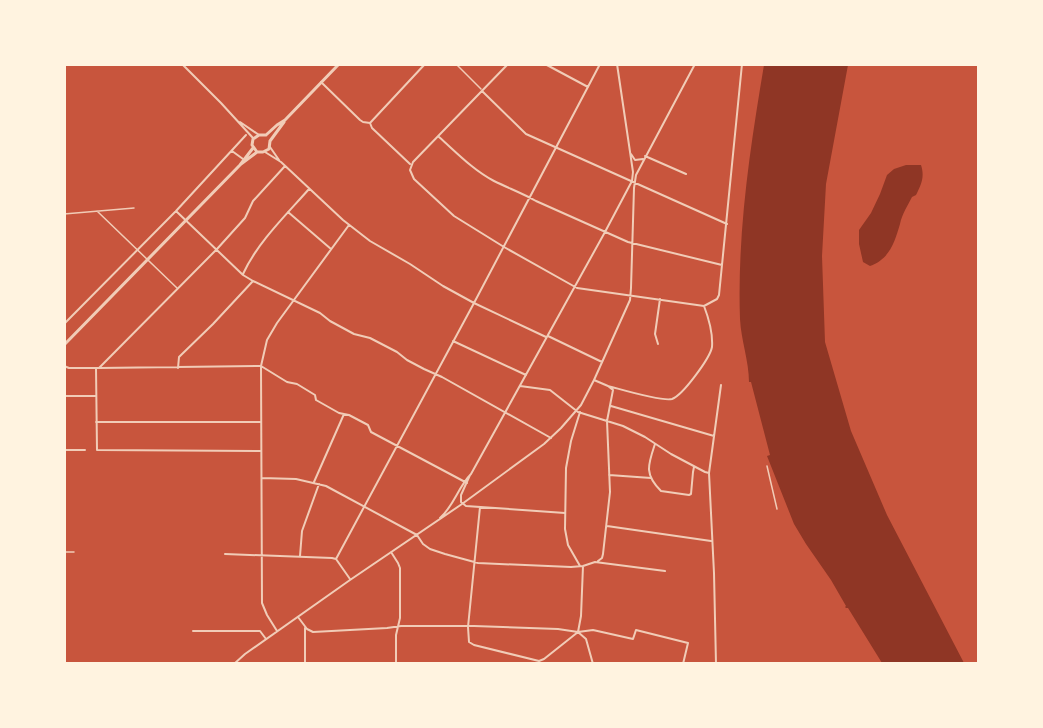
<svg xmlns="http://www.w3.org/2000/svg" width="1043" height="728" font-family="'Playfair Display',serif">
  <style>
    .water { fill: #8f3625 }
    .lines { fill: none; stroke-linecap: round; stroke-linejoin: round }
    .service { stroke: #f1ccb7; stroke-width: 1.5 }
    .minor { stroke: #f1ccb7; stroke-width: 2 }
    .tertiary { stroke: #f1ccb7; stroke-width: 3 }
  </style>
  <rect width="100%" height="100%" fill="#c8553d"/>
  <path class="water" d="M764 65H848L826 184 822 256 825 342 851 431 887 515 964 663H882L848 608H846L845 607 846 606 831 580 806 544 794 524 767 456 770 455 751 382H749C749 361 741 340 740 319 737 234 750 148 764 65Z
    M906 165H921C925 177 921 185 916 195L912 197C908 205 902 214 900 224 895 241 890 259 870 266L863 262 859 244V230L871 213 880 194 887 175 894 169Z"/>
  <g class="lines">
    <path class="service" d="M456 64 481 89
      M97 211 177 288
      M64 214 134 208
      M767 466 777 509
      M64 552H74"/>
    <path class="minor" d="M182 64 221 103 253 138
      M508 64 413 162 410 170 414 179 454 216 504 247 577 288 704 306 717 299 719 295 742 64
      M545 64 588 87
      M321 82 360 120 363 122 370 123
      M482 91 526 134 727 224
      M240 122 259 135
      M439 137C456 152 473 170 494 181 508 188 522 193 536 201L628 242 722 265
      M270 147 279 160
      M232 151 243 159
      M265 152 281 162 343 220 370 241 410 264 443 286 474 303 546 337
      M631 154 635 160 643 159
      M645 156 686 174
      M410 164 372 128 370 123 425 64
      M176 211 243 275 253 281 320 313 330 321 354 334 370 338 397 352 407 360 424 369 442 377 551 438
      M288 212 331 249
      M243 274C257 243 287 214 309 189
      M64 324 176 211 246 135
      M548 336 602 362
      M453 341 526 375
      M658 344 655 334 660 299
      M64 366 69 368H99L261 366 287 382 297 384 315 395 316 400 339 413 349 415 368 425 371 432 467 483
      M96 368 97 450 261 451
      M99 368 217 249 245 218 253 201 285 166
      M178 368 179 357 213 324 253 281
      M520 386 550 390 578 412 607 421 613 390 608 386 594 380
      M608 386C620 389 662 402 672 399 683 395 710 358 712 347 713 333 709 319 704 306
      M64 396H95
      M611 406 714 436
      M580 412 571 441 566 468 565 529 568 545 580 566
      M96 422H261
      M655 444C648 465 644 474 661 491L689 495 691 494 693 472 694 467
      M64 450H85
      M470 475 461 495V502L466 506 565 513
      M609 475 651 478
      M262 478 296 479 326 486 417 535 423 544 430 549 445 554 478 563 571 567 583 566 595 562 665 571
      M314 482 344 414
      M480 507 468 627 469 642 474 645 539 661 544 659 578 632
      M440 518C454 506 458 487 471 474L605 232 632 181 633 172 617 64
      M607 526 711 541
      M391 552 398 563 400 568V618L396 635V664
      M225 554 332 558 336 559 350 579
      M300 556 302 531 319 484
      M336 559 474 303 600 64
      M598 561 602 558 603 554 610 492 607 421 623 426 645 437 671 454 705 472 709 473
      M583 566 581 616 578 632 586 639 593 664
      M298 617 307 629 313 632 387 628 401 626H474L558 629 578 632 593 630 633 639 636 630 688 643 683 664
      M193 631H260L266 639
      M277 631 267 615 262 603 261 366 267 340 277 323 349 225
      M234 664 245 654 350 580 462 504 544 444 561 428 581 405 594 380 630 300 631 288 634 188 636 175 695 64
      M305 664V628
      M716 664 714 573 709 473 721 385"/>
    <path class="tertiary" d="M266 135 277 125 285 120 339 64
      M266 135H259L253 139 252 145 257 152H263L269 149 270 141 284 122
      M241 164 257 152
      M64 345 240 165 253 148"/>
  </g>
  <rect width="1043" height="728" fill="none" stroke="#fff3e0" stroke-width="132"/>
</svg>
